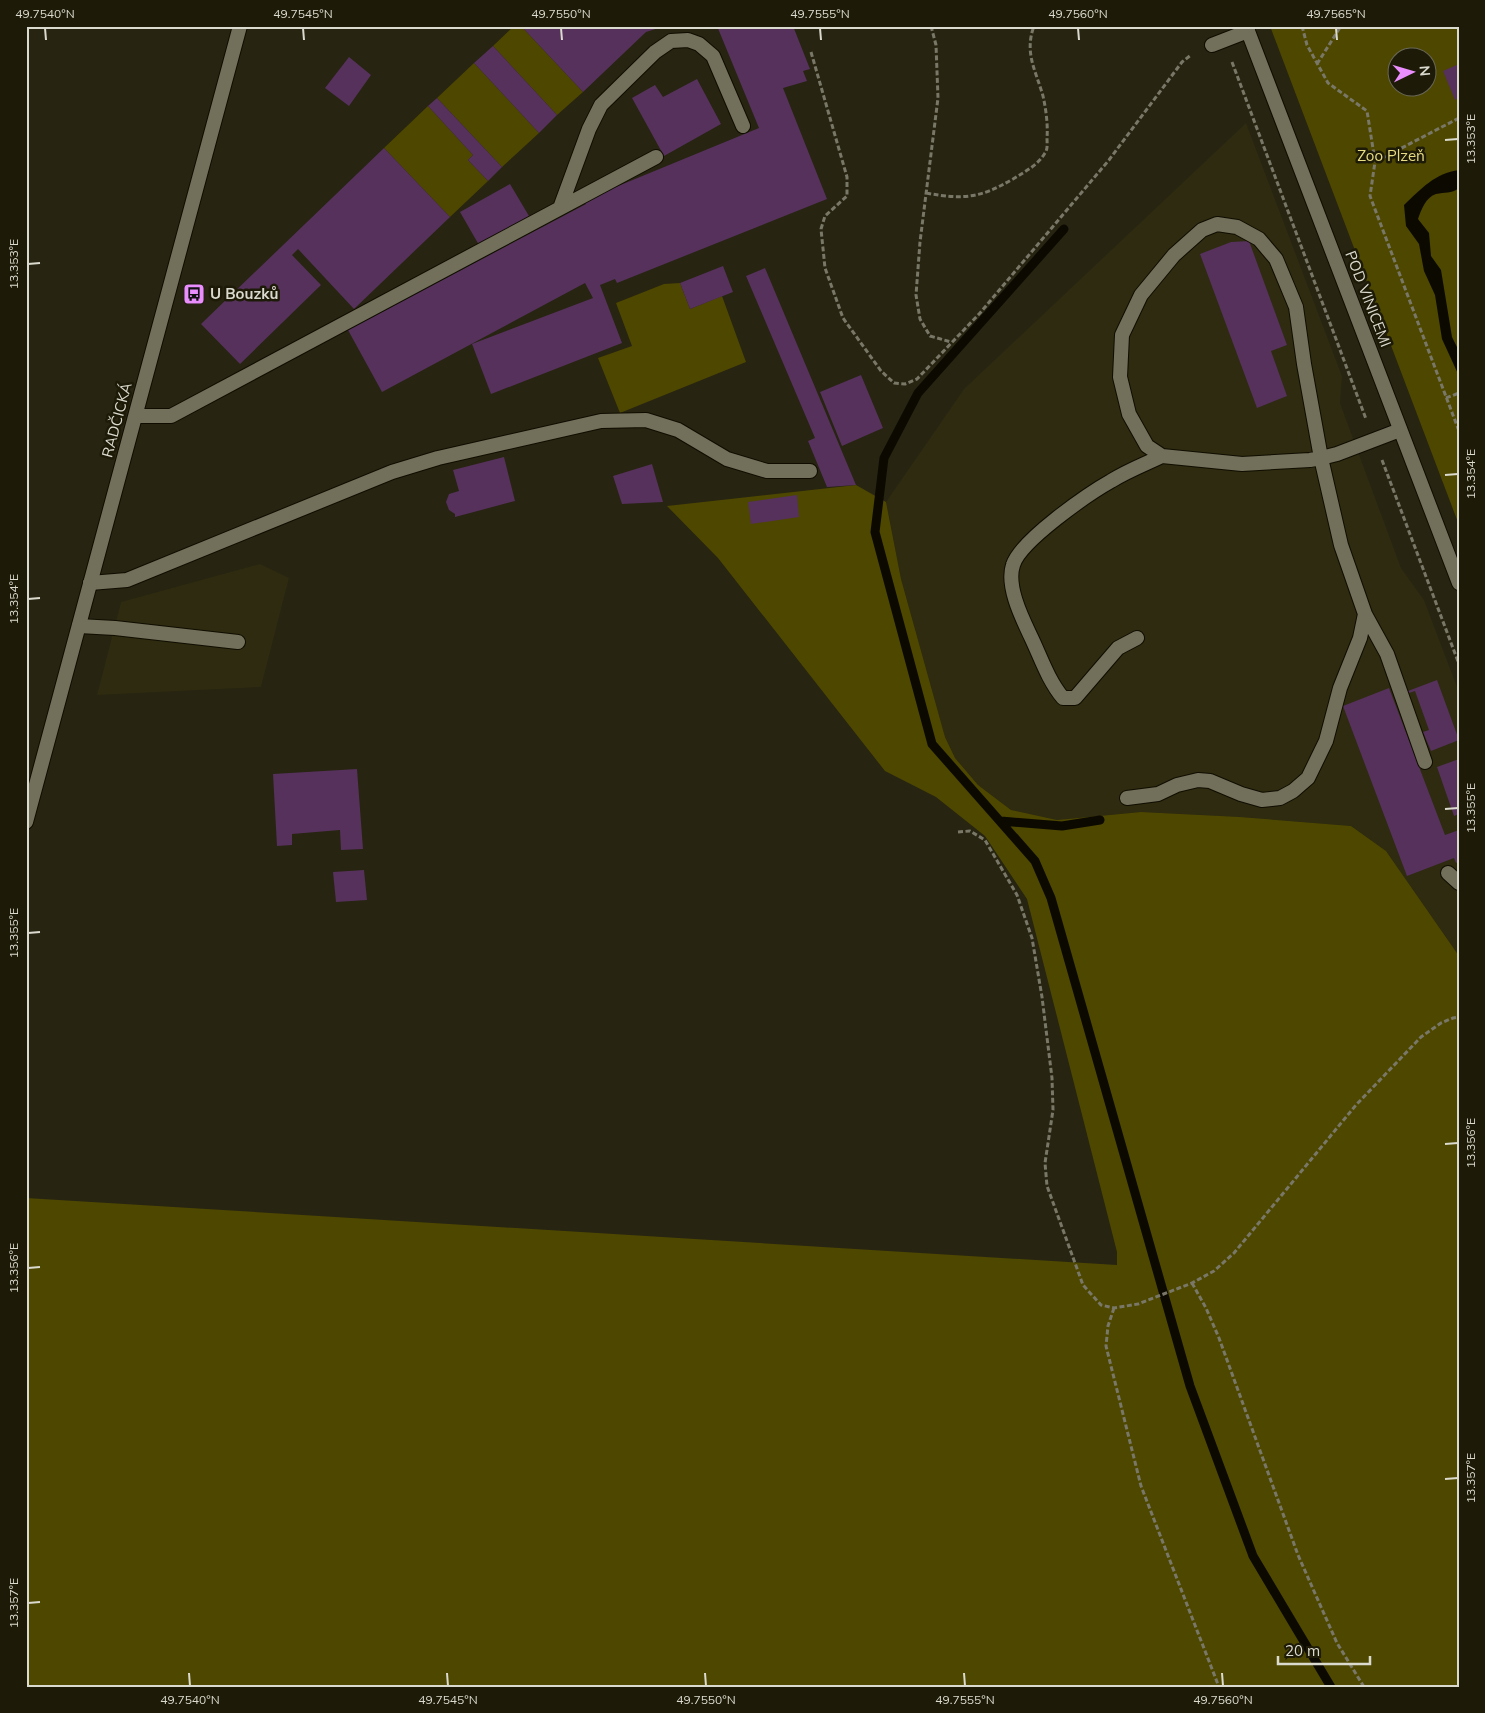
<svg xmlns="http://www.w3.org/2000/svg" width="1485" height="1713" font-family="Mulish,sans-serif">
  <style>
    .built { fill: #2e2b10 }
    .green { fill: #4e4700; fill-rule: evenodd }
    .water { fill: #0c0a00 }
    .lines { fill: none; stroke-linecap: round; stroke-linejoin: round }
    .stream { stroke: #0c0a00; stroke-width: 9 }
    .building { fill: #55315c }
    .service-casing { stroke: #100d00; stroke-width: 16 }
    .minor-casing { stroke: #100d00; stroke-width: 16 }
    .tertiary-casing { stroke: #100d00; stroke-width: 16 }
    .path { stroke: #797767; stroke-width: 3; stroke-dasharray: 5 2.5; stroke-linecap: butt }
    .service { stroke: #72705a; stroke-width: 14 }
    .minor { stroke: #72705a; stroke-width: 14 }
    .tertiary { stroke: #72705a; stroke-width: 14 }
    .ticks { fill: none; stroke: #dbdace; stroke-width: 2 }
    .labels { text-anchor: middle; stroke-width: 5; stroke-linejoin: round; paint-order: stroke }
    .park-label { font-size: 15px; fill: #e8dd82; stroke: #1d1b08 }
    .poi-label { font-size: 15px; font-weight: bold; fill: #dbdace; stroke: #1d1b08; text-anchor: start }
    .street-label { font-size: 15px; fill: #dbdace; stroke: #1d1b08 }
    .neatline { fill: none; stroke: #dbdace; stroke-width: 2 }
    .ticks-label { font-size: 12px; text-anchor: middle; fill: #dbdace }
  </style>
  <rect width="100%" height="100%" fill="#272411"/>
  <path class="built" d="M1246 123 1342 376 1340 403 1401 568 1424 600 1459 692V956L1386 851 1351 826 1240 817 1141 812 1057 820 1011 810 978 785 955 758 945 737 901 579 886 502 964 389Z
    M260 564 289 578 261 687 97 695 121 602Z"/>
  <path class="green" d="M514 26H521L583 92 557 115 493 46Z
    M1270 26H1459V525ZM1398 58H1428V88H1398Z
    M474 63 539 133 502 167 437 98Z
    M428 106 473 155 468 160 488 181 450 217 384 148Z
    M680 283 690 309 722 296 746 362 620 413 598 358 632 346 616 303 664 284Z
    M856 485 886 502 901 579 945 737 955 758 978 785 1011 810 1057 820 1141 812 1240 817 1351 826 1386 851 1459 956V1687H26V1198L1117 1265V1252L1027 899 985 836 936 797 885 771 718 558 667 506Z"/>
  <path class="water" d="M1459 170V188C1451 194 1445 192 1436 194 1426 197 1421 210 1418 219L1429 233 1431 256 1441 270 1452 337 1459 351V376L1442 339 1435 295 1424 271 1419 244 1406 226 1404 205C1421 189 1435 173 1459 170Z"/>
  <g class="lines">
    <path class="stream" d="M1064 229 918 393 884 458 875 532 932 744 1035 861 1051 898 1190 1386 1253 1556 1331 1687
      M1001 821 1062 826 1100 820"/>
  </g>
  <path class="building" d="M521 26H662V27L646 32 583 92Z
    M717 26H793L810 69 803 71 807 81 783 88 827 199 617 283 615 279 600 285 622 343 491 394 472 344 593 298 585 283 382 392 348 330 586 204 584 200 759 128Z
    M493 46 557 115 539 133 474 63Z
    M349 57 371 75 349 106 325 88Z
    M1459 64V98L1455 100 1443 71Z
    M697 79 721 124 664 156 632 98 655 85 663 97Z
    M437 98 502 167 488 181 468 160 473 155 428 106Z
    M384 148 450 217 354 309 298 249 292 255 321 285 240 364 201 324Z
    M510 184 529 216 479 245 460 212Z
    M1249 241 1287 345 1271 351 1287 396 1257 408 1200 254 1231 242Z
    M723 266 733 292 690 309 680 283Z
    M765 268 856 485 827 487 808 441 815 438 746 276Z
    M861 375 883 428 842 446 820 392Z
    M504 457 515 501 455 517V514L449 510 446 502 449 494 459 491 453 470Z
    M652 464 663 502 622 504 613 476Z
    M797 495 799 517 751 524 748 502Z
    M1437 680 1459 740 1431 751 1423 732 1429 730 1415 691 1409 693 1408 691Z
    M1389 688 1445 835 1459 830V862L1456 863 1454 858 1407 876 1343 706Z
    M1459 759V814L1454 816 1437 767Z
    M357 769 363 849 341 850 340 830 292 834V845L277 846 273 774Z
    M364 870 367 900 336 902 333 872Z"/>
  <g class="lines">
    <g class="service-casing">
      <path id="service" d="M1212 45 1248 31
        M560 208 589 129 601 105 655 52 671 41 688 40 699 44 713 56 743 126
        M136 416H171L656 157
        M1400 430 1337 454 1321 458 1310 460 1242 464 1162 456 1147 446 1129 414 1120 377 1122 335 1141 295 1174 255 1202 230 1217 224 1237 227 1259 239 1276 259 1296 307 1304 364 1321 458 1341 545 1365 614 1387 654 1425 762
        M90 583 127 580 392 472 438 458 601 421 646 420 678 430 727 459 767 471H810
        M79 626 115 628 238 642
        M1137 638 1118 648 1075 698H1063C1048 680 1041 658 1031 637 1022 618 1006 586 1013 565 1020 541 1088 494 1111 481 1127 471 1145 464 1162 456
        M1127 798 1158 794 1177 785 1198 780 1210 781 1241 794 1262 800 1280 798 1293 791 1308 778 1326 741 1340 688 1360 638 1365 614
        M1448 873 1459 883"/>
    </g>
    <g class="minor-casing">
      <path id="minor" d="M1246 26 1459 583"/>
    </g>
    <g class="tertiary-casing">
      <path id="tertiary" d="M26 822 240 26"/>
    </g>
    <path class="path" d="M931 26 936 45 938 98 920 242 916 295 920 319 930 336 951 342
      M1302 26 1307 45 1328 83 1367 111 1375 161
      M811 52 847 177V196L825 216 821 229 825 268 843 318 881 371 894 383 905 384 917 379 980 313 1109 160 1182 62 1191 55
      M1232 62 1366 419
      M1317 64 1341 26
      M1459 118 1375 162 1370 196 1459 431
      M926 193C964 200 980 198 1013 179 1026 171 1038 165 1045 153 1048 149 1047 143 1047 138 1048 125 1046 109 1043 96 1036 71 1024 53 1034 26
      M1446 398 1459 393
      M1382 460 1459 664
      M958 832 970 831 985 840 1017 895 1032 938 1042 997 1052 1078 1053 1110 1045 1163 1047 1186 1083 1285 1101 1305 1114 1308 1138 1304 1192 1283 1214 1271 1234 1253 1356 1105 1421 1037 1441 1023 1453 1018 1459 1017
      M1192 1283 1206 1308 1219 1338 1298 1555 1337 1643 1364 1687
      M1114 1308 1108 1326 1106 1346 1141 1486 1219 1687"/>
    <use href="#service" class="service"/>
    <use href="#minor" class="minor"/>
    <use href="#tertiary" class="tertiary"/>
  </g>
  <path class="ticks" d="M45 28 46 40M303 28 304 40M561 28 562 40M820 28 821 40M1078 28 1079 40M1336 28 1337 40M1445 140 1458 139M28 264 40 263M1445 475 1458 474M28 599 40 598M1445 809 1458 808M28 933 40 932M1445 1144 1458 1143M28 1268 40 1267M1445 1479 1458 1478M28 1603 40 1602M189 1673 190 1686M447 1673 448 1686M705 1673 706 1686M964 1673 965 1686M1222 1673 1223 1686"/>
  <defs>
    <g id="bus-square" transform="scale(1.125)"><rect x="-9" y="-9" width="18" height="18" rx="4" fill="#ea8dfd" stroke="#1d1b08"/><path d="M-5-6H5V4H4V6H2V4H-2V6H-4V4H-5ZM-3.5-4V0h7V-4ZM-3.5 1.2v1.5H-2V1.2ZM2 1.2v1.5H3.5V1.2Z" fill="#111"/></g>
  </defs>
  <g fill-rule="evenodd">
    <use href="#bus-square" x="194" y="294"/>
  </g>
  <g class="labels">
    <g class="park-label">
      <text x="1391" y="161">Zoo Plzeň</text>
    </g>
    <g class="poi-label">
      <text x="210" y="299">U Bouzků</text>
    </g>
    <g class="street-label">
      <text transform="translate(1368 299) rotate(69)" y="5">POD VINICEMI</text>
      <text transform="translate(117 420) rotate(-75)" y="5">RADČICKÁ</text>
    </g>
  </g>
  <rect width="1485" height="1713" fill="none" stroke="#1d1b08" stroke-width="55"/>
  <g transform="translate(1412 72) rotate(85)"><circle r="24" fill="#1d1b08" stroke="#696757"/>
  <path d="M0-4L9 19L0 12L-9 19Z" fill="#ea8dfd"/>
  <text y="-8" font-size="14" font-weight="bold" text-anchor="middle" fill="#dbdace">N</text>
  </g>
  <path d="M1278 1656v8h92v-8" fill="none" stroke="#dbdace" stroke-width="2.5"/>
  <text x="1285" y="1656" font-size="15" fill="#dbdace" stroke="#1d1b08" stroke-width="4" paint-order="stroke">20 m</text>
  <rect x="28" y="28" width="1430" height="1658" class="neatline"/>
  <g class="ticks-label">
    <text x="45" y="18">49.7540°N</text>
    <text x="303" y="18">49.7545°N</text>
    <text x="561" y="18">49.7550°N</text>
    <text x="820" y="18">49.7555°N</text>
    <text x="1078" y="18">49.7560°N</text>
    <text x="1336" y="18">49.7565°N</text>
    <text transform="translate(1471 139) rotate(-90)" y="4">13.353°E</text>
    <text transform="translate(14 264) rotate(-90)" y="4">13.353°E</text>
    <text transform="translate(1471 474) rotate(-90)" y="4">13.354°E</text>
    <text transform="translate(14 599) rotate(-90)" y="4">13.354°E</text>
    <text transform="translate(1471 808) rotate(-90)" y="4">13.355°E</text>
    <text transform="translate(14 933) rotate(-90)" y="4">13.355°E</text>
    <text transform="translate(1471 1143) rotate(-90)" y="4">13.356°E</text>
    <text transform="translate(14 1268) rotate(-90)" y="4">13.356°E</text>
    <text transform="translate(1471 1478) rotate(-90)" y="4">13.357°E</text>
    <text transform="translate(14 1603) rotate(-90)" y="4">13.357°E</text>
    <text x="190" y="1704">49.7540°N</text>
    <text x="448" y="1704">49.7545°N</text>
    <text x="706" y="1704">49.7550°N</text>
    <text x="965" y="1704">49.7555°N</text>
    <text x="1223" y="1704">49.7560°N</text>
  </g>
</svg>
